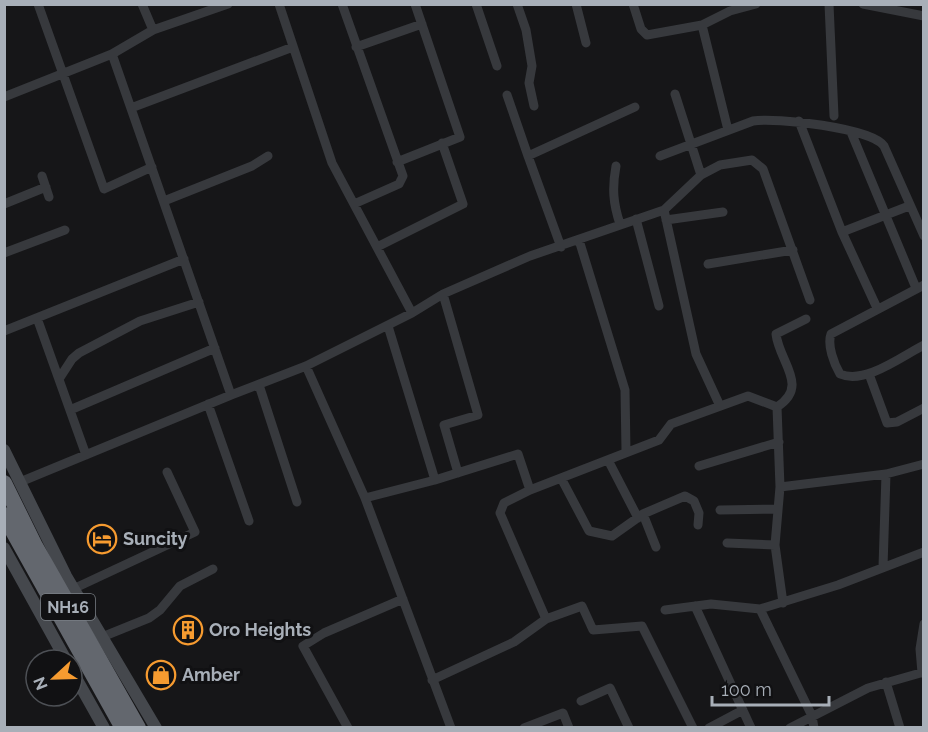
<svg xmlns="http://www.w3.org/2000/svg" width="928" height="732" font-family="Raleway,sans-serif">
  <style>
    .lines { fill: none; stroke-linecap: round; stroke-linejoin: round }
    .street { stroke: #37393d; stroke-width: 9 }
    .secondary { stroke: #45484d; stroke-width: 12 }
    .highway { stroke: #63676e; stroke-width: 16 }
    .labels { text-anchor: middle; stroke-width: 6; stroke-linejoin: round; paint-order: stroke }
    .shield { fill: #111113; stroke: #7b8086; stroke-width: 1.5 }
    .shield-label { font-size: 16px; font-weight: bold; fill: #a8afb8 }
    .poi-label { font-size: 18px; font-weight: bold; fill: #a8afb8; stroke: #111113; text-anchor: start }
  </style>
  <rect width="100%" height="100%" fill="#161618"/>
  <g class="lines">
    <path class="street" d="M38 4 104 189 152 167
      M142 4 153 30
      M342 4 403 176 399 184 354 204
      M476 4 497 66
      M517 4 526 30 532 66 529 83 534 106
      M576 4 586 43
      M633 4 641 29 647 35 702 25 730 11 756 4
      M829 4 834 116
      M863 4 924 16
      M702 25 728 130
      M356 47 422 24
      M112 54 231 395 306 366 412 313 332 163 279 4
      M675 94 701 175
      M507 95 528 156
      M4 97 112 54 153 30 228 4
      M131 108 293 47
      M799 121 842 232 877 308
      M851 132 916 288
      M660 156 753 121C775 117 872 128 884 146L924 236
      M397 162 460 137 415 4
      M616 166C612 188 613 203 620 224
      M42 176 49 197
      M164 201 252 166 268 156
      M4 204 46 187
      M664 210 696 354 720 406
      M636 219 659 306
      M666 220 723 212
      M842 232 909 206
      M579 240 625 390 626 451
      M377 247 463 204 442 143
      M561 247 528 156 635 107
      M4 253 65 230
      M708 264 793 250
      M924 285 831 334C827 345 834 364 840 374 865 385 902 356 924 345
      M443 294 478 415 444 425 458 473
      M412 313 443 294 530 256 664 210 701 175 720 165 752 160 763 169 810 300
      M37 318 86 455
      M4 331 184 259
      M306 366 365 498 451 728
      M869 374 887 423 897 422 924 408
      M59 379 72 359 79 353 140 321 199 302
      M259 385 297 502
      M208 404 249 521
      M777 407 780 487 775 545 783 603
      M70 410 215 348
      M608 460 638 518
      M699 466 779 442
      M561 478 589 531 612 536 643 514 685 496 694 501 699 513 698 525
      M435 480 518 454 530 490 659 440 671 424 748 396 777 407C810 386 779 362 776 334L806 319
      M20 482 231 395
      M780 487 886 474 924 464
      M530 490 504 503 500 513 546 619
      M365 498 435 480 388 326
      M720 510 776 509
      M643 514 656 547
      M727 543 775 545
      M883 567 886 474
      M73 589 195 532 167 472
      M695 606 751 728
      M760 609 838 585 924 552
      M665 610 711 604 760 609 812 716 814 728
      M102 637 149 618 160 610 180 586 213 569
      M922 673 920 649 924 624
      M432 680 514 642 546 619 582 606 593 630 642 626 693 728
      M886 682 900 728
      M581 701 610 688 629 728
      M348 728 303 646 324 633 403 599
      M524 728 563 713 569 728
      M709 728 743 710
      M790 728 868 688 924 672"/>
    <path class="secondary" d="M4 450 66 576 156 728
      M4 548 66 660
      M72 671 104 728"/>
    <path class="highway" d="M4 483 35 546 138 728
      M4 515 123 728"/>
  </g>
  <defs>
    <g id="hotel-ring" transform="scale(1.5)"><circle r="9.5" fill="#111113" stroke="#f69b30" stroke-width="1.5"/><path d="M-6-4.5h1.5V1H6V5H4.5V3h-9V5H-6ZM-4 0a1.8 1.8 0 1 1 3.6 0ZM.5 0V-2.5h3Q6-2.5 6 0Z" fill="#f69b30"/></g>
    <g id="building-ring" transform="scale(1.5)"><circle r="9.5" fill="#111113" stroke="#f69b30" stroke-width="1.5"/><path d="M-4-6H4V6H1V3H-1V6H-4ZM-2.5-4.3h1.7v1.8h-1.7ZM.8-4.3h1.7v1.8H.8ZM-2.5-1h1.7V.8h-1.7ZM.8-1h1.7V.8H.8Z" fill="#f69b30"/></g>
    <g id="shop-ring" transform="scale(1.5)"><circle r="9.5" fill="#111113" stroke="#f69b30" stroke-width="1.5"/><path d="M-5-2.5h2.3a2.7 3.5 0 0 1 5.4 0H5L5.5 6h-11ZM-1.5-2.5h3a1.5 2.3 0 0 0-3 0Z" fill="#f69b30"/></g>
  </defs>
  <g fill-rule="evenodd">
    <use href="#hotel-ring" x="102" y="539"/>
    <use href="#building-ring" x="188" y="630"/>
    <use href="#shop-ring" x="161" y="675"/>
  </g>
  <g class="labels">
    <rect class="shield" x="41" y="594" width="54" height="26" rx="4.5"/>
    <g class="shield-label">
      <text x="68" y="613">NH16</text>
    </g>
    <g class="poi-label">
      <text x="123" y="545">Suncity</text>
      <text x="209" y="636">Oro Heights</text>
      <text x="182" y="681">Amber</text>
    </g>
  </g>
  <rect width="928" height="732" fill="none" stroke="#a8afb8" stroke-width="12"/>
  <g transform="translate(54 678) rotate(248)"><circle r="28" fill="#111113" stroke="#4d5055" stroke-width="1.5"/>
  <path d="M0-4.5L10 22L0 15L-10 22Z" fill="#f69b30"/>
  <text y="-9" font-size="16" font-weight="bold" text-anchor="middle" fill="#a8afb8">N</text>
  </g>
  <path d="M712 696v9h117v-9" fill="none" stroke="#a8afb8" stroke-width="3"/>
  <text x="721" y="696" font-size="18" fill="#a8afb8" stroke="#111113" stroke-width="4.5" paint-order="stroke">100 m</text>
</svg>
